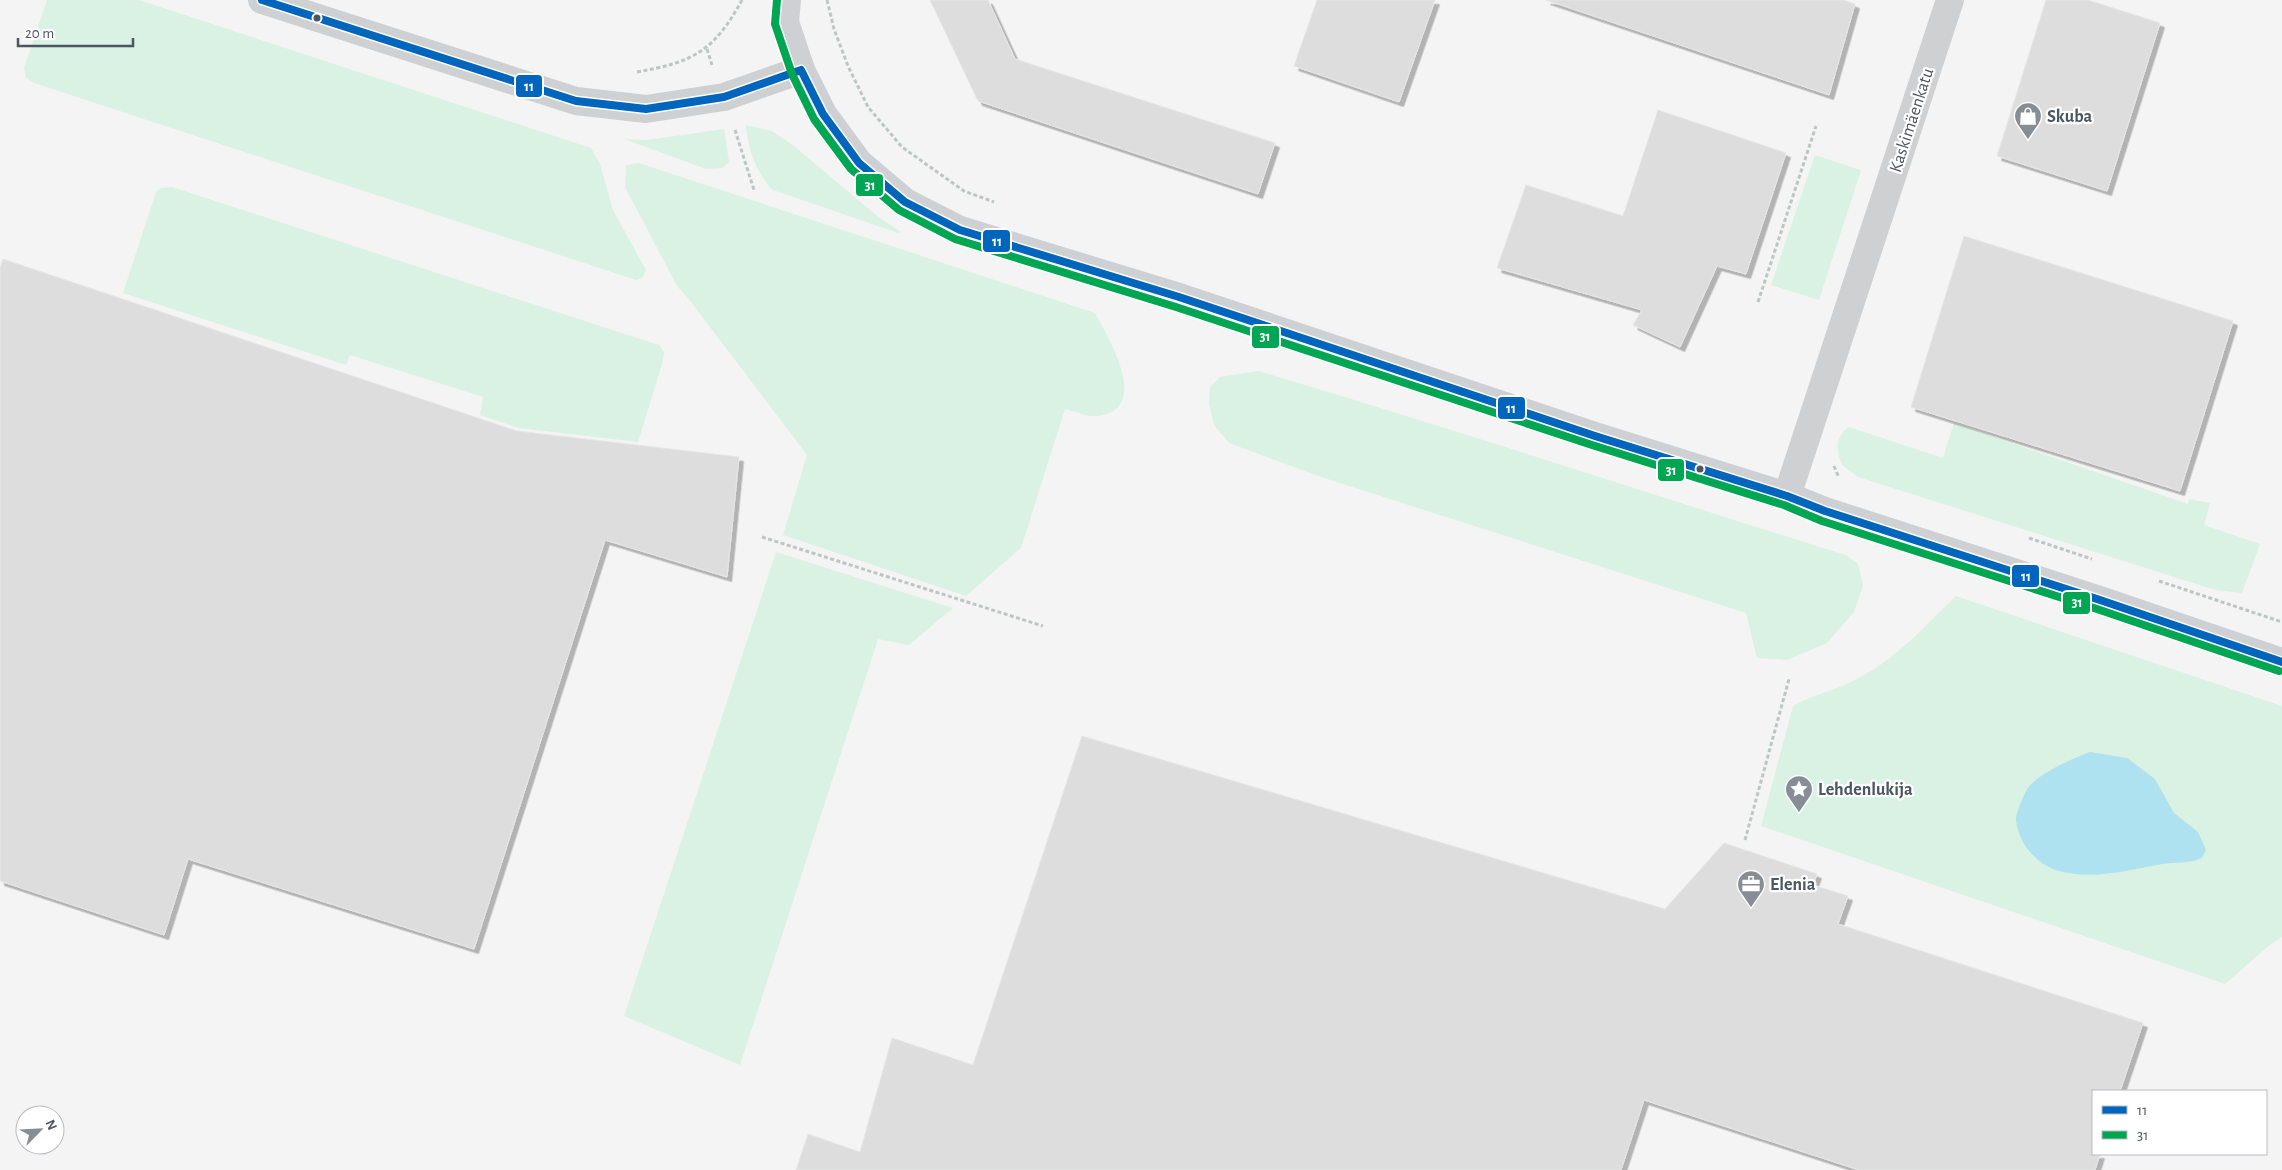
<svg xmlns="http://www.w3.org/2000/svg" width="2282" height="1170" font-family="'Alegreya Sans',sans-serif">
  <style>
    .green { fill: #d9f2e3 }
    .water { fill: #aee2f0 }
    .building { fill: #ddddde; stroke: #e5e6e7; filter: url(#shadow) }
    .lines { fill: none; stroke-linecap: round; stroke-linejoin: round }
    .path { stroke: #bcc7c4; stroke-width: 3; stroke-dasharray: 4 2.5; stroke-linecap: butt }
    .minor { stroke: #ced0d2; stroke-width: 28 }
    .tertiary { stroke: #ced0d2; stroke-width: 28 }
    .secondary { stroke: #ced0d4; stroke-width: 28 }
    .bus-1-casing { stroke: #fff; stroke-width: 11 }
    .bus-2-casing { stroke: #fff; stroke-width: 11 }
    .bus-1 { stroke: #0065bd; stroke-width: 8 }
    .bus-2 { stroke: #00a651; stroke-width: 8 }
    .bus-dot { fill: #4a5661; stroke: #fff; stroke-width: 2 }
    .labels { text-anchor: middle; stroke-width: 4.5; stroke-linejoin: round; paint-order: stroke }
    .poi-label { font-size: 18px; font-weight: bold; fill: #4a5661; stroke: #fff; text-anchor: start }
    .street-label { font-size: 18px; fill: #4a5661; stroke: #fff }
    .line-badge { stroke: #fff; stroke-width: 2 }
    .badge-label { font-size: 14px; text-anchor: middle; font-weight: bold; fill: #fff }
  </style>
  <defs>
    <filter id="shadow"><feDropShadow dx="4.5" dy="4.5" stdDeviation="0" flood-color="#0004"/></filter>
  </defs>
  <rect width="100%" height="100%" fill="#f4f4f4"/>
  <path class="green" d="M47 0H139L591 148 600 164 613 210 646 270 643 277 636 280 34 83 26 78 24 68Z
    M746 125 772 131 794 146 876 215 901 232 898 233 773 190C757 175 747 147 746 125Z
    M724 129 729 162 722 168 706 169 624 139 647 140Z
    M1815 155 1861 170 1819 300 1771 285Z
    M639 163 1095 313C1109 339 1151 408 1099 416 1089 418 1075 411 1065 409L1021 548 966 596 783 535 807 455 688 298 677 286 625 187 626 165Z
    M172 187 659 345 664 352 663 361 638 442 519 428 480 415 483 397 350 355 346 365 123 293 156 192 161 188Z
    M1258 371C1455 429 1649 494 1846 555L1858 564 1863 586 1854 612 1827 643 1787 660 1757 658 1746 613 1318 476 1229 443 1214 425 1209 404 1210 387 1220 377Z
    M1954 423 2188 504 2189 499 2210 503 2204 525 2260 544 2242 593 2215 590 1858 477C1854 473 1845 469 1842 464 1835 450 1836 435 1849 427L1943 458Z
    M776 552 953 608 909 645 878 639 740 1065 624 1016Z
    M1956 596 2282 706V937L2271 944 2225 984 1761 826 1793 706C1812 695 1833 691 1853 681 1893 662 1925 626 1956 596Z"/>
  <path class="water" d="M2090 752 2127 758 2155 779 2174 813 2198 832 2206 850 2202 858C2188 864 2176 862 2162 864 2128 870 2091 881 2056 870 2035 863 2018 842 2016 820 2016 812 2024 794 2028 788 2037 774 2074 758 2090 752Z"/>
  <path class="building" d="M930 0H988L1015 59 1275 143 1258 194 978 101Z
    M1317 0H1435L1399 102 1294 66Z
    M1546 0H1843L1855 4 1829 95Z
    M2046 0H2088L2160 23 2107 191 1997 156Z
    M1658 110 1786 153 1746 274 1717 266 1680 347 1633 325 1642 310 1497 268 1526 185 1623 216Z
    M1964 236 2233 321 2180 491 1911 407Z
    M3 259 517 431 739 457 727 577 605 540 474 949 188 859 164 935 0 881V268Z
    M1082 736 1665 909 1724 843 1817 874 1813 885 1848 896 1838 924 2143 1023 2120 1091H2093V1154H2100L2095 1170H1859L1644 1100 1621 1170H796L808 1134 860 1152 892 1038 973 1065Z"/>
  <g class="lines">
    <path class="path" d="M827 0 834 29 848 66 868 107 902 147 964 191 994 202
      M707 49 712 65
      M637 72C694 62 714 51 742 0
      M735 130 754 190
      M1758 302 1816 126
      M1834 466 1839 478
      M762 537 1043 626
      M2029 538 2092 559
      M2159 581 2282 622
      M1745 840 1789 679"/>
    <path class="minor" d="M1787 496 1950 0"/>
    <path class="tertiary" d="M262 0 576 101 646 109 724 97 801 70"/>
    <path class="secondary" d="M787 0 785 22 801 70 823 114 859 163 905 202 960 230 1179 297 1595 436 1787 496 1825 511 2100 600 2282 662"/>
    <g class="bus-1-casing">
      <path id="bus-1" d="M262 0 576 101 646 109 724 97 801 70
        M801 70 823 114 859 163 905 202 960 230 1179 297 1595 436 1787 496 1825 511 2100 600 2282 662"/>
    </g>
    <g class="bus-2-casing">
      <path id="bus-2" d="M777 0 775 24 792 74 814 119 851 169 899 210 955 239 1176 307 1592 445 1784 505 1822 521 2097 609 2279 671"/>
    </g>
    <use href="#bus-1" class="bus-1"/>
    <use href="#bus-2" class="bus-2"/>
  </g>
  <defs>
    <g id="shop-pin" transform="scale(1.4375)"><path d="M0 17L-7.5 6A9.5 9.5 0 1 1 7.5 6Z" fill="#868d94" stroke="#fff"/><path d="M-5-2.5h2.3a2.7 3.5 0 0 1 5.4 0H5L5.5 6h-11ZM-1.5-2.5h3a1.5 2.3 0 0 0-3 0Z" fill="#fff"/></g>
    <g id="sight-pin" transform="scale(1.4375)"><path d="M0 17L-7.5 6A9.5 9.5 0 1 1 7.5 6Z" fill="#868d94" stroke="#fff"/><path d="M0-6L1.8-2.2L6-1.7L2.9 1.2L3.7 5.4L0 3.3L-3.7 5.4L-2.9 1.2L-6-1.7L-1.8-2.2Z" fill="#fff"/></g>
    <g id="office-pin" transform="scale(1.4375)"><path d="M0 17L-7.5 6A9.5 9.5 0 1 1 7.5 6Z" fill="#868d94" stroke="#fff"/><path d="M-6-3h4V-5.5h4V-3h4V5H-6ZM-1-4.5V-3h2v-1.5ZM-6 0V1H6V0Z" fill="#fff"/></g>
  </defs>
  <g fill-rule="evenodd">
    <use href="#shop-pin" x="2028" y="116"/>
    <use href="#sight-pin" x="1799" y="789"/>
    <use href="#office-pin" x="1751" y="884"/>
  </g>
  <g class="bus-dot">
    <circle cx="317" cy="18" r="4.5"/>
    <circle cx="1700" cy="469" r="4.5"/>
  </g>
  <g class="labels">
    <g class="poi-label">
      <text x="2047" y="122">Skuba</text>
      <text x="1818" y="795">Lehdenlukija</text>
      <text x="1770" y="890">Elenia</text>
    </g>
    <g class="street-label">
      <text transform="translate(1911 120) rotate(-72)" y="6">Kaskimäenkatu</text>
    </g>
  </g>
  <g class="line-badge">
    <rect x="515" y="74" width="28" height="24" rx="5" fill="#0065bd"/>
    <rect x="855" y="173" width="29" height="24" rx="5" fill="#00a651"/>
    <rect x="982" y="229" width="29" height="24" rx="5" fill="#0065bd"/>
    <rect x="1251" y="325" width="29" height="24" rx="5" fill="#00a651"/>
    <rect x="1497" y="396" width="29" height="24" rx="5" fill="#0065bd"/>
    <rect x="1657" y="458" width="28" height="24" rx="5" fill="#00a651"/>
    <rect x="2011" y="564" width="29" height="24" rx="5" fill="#0065bd"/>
    <rect x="2062" y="591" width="29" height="24" rx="5" fill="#00a651"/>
  </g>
  <g class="badge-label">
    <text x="529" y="91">11</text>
    <text x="870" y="190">31</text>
    <text x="997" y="246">11</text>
    <text x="1265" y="341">31</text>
    <text x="1511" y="413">11</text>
    <text x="1671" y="475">31</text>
    <text x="2026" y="581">11</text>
    <text x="2077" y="607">31</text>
  </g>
  <rect x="2092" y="1090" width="175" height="65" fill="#ffffff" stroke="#b7bbc0"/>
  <rect x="2102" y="1106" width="25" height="8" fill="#0065bd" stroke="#b7bbc0"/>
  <text x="2137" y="1115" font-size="15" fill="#4a5661">11</text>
  <rect x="2102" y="1131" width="25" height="8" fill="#00a651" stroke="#b7bbc0"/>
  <text x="2137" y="1140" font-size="15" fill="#4a5661">31</text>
  <g transform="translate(40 1130) rotate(66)"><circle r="24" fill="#ffffff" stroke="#b7bbc0"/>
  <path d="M0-4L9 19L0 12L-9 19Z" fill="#868d94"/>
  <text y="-8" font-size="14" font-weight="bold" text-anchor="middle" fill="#4a5661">N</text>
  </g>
  <path d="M18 38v8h115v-8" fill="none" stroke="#4a5661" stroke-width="2.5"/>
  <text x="25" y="38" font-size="15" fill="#4a5661" stroke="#ffffff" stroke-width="4" paint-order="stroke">20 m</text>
</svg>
